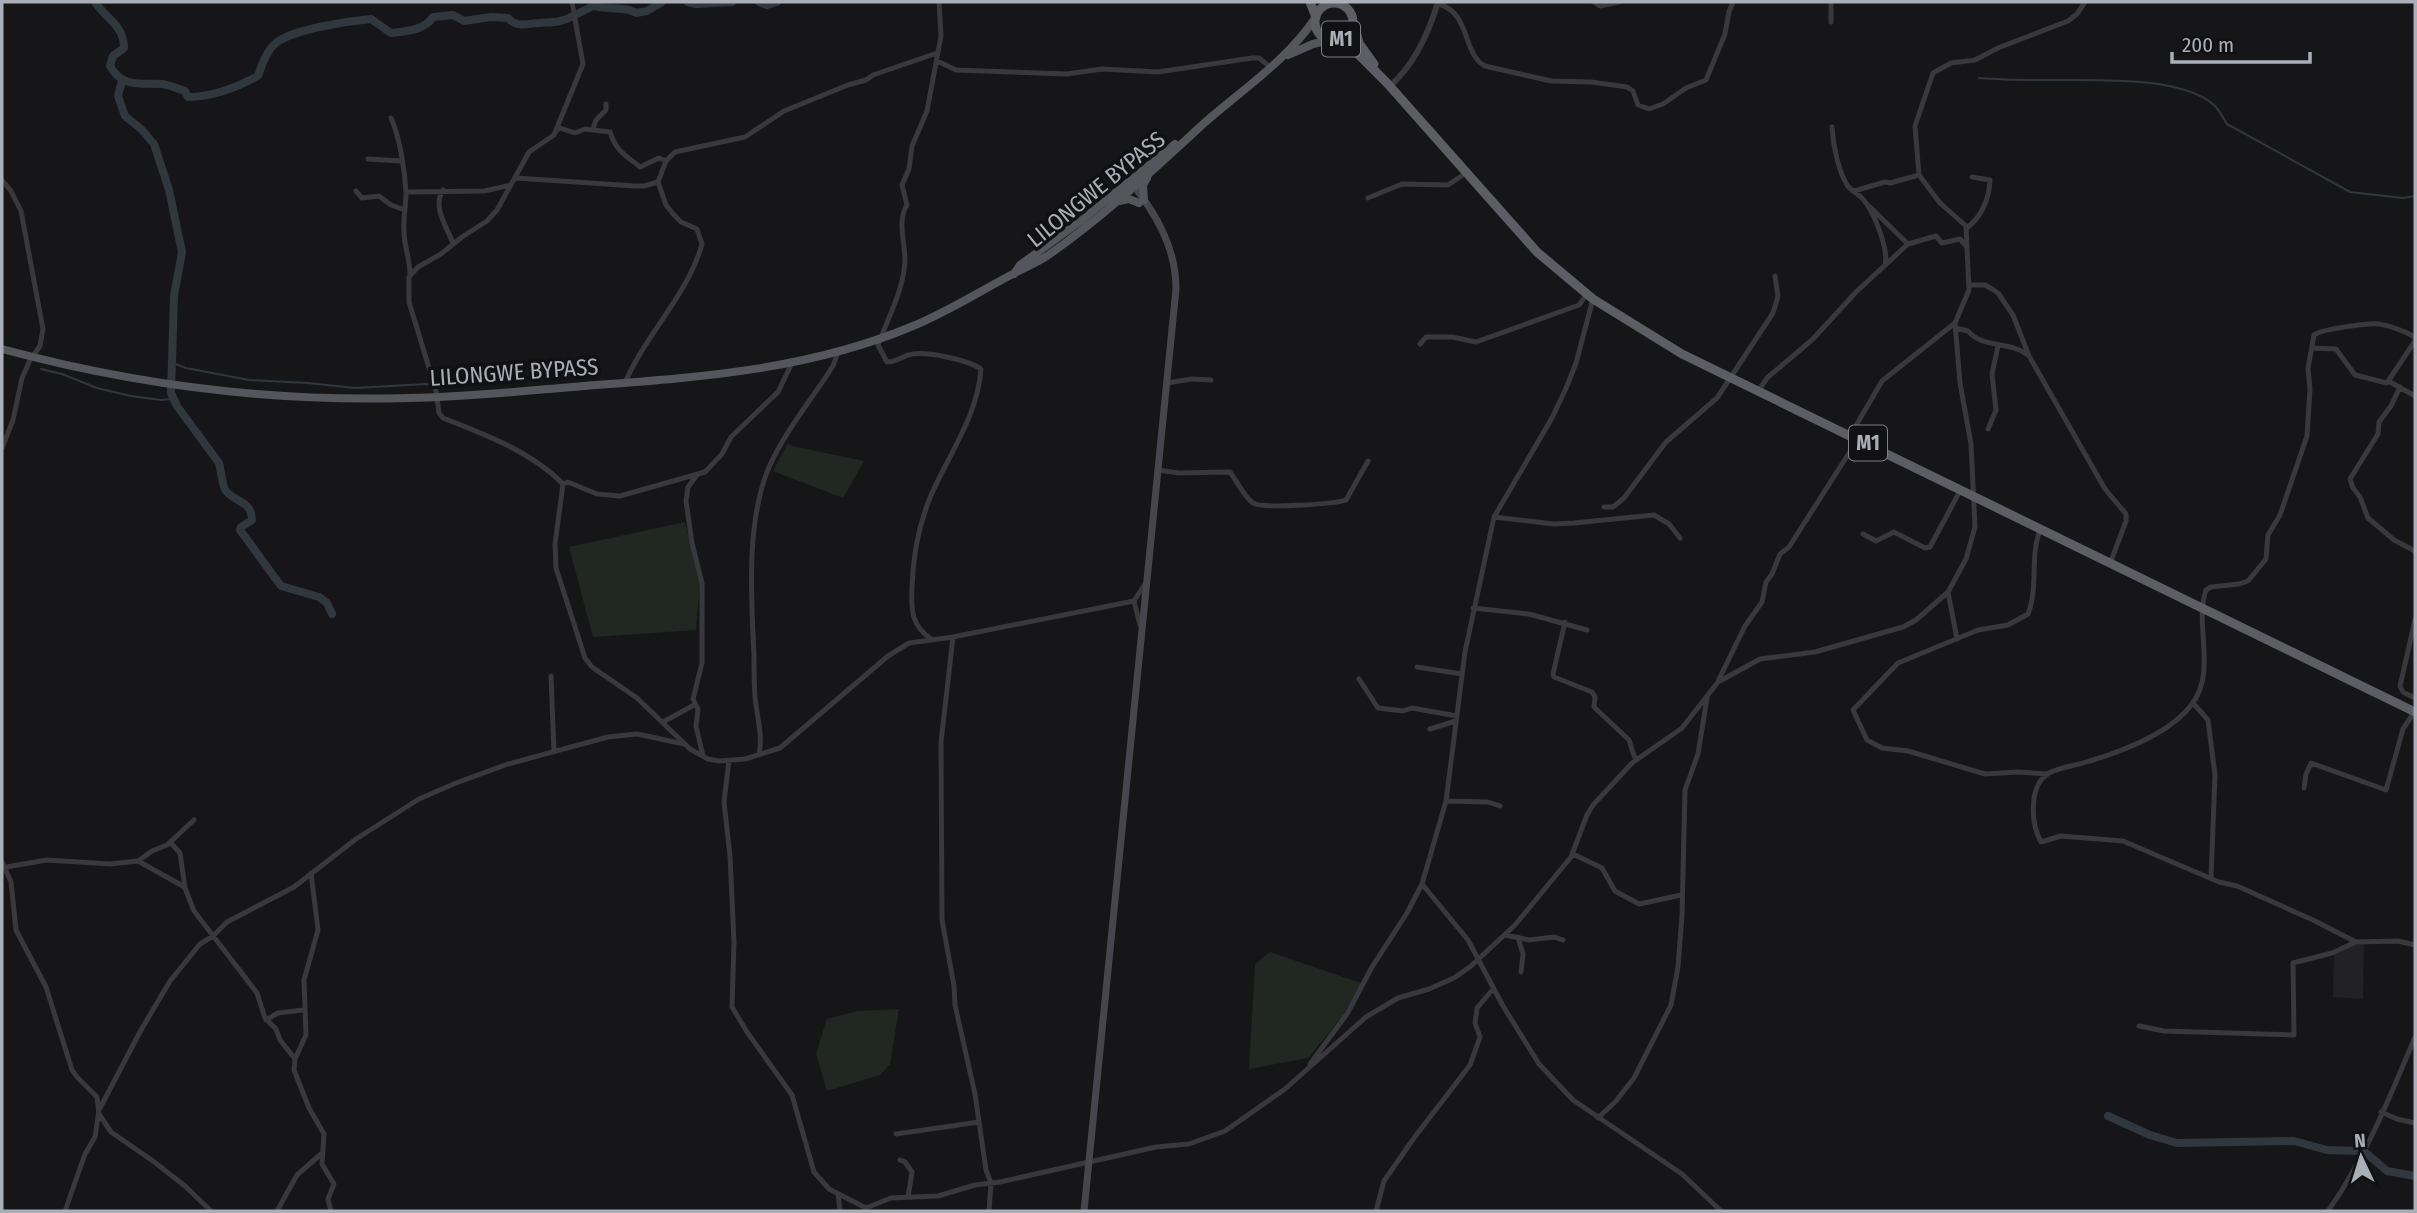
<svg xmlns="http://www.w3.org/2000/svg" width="2417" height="1213" font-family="'Fira Sans Condensed',sans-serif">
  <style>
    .built { fill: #222225 }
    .green { fill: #212822 }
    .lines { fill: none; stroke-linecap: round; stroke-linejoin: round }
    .stream { stroke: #30373d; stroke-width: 2 }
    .river { stroke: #30373d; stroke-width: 8 }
    .minor { stroke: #38383d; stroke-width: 5 }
    .tertiary { stroke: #38383d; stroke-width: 6 }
    .secondary { stroke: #46474c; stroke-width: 7 }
    .primary { stroke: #54565b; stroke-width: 8 }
    .trunk { stroke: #5c5e64; stroke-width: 9 }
    .labels { text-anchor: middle; stroke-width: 7; stroke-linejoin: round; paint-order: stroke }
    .shield { fill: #111113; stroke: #7c7f86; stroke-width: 2 }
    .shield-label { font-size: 21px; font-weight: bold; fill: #aaaeb7 }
    .street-label { font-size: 23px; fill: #aaaeb7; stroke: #111113 }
  </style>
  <rect width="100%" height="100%" fill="#161618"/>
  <path class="built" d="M2364 944 2363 999 2333 997 2334 954 2353 945Z"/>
  <path class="green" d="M788 443 792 446 864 461 843 498 773 471Z
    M685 522 700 583 696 630 593 637 569 547Z
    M1270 952 1361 983 1342 1017 1308 1058 1249 1069 1255 964Z
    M899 1009 890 1064 880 1075 827 1091 816 1054 827 1019 857 1011Z"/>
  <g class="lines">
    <path class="stream" d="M1979 78C1997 79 2014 80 2032 80 2077 81 2181 73 2215 106 2220 111 2223 118 2227 124L2350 192 2403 198 2415 196
      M173 363 186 368 249 380 308 383 355 388 426 384 447 386 467 382
      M41 369 62 374 97 388 131 396 161 400 172 399"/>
    <path class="river" d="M95 2C106 19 124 25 124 48L113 56 110 66C122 88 141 83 162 84 170 85 178 89 185 91L188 97C213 97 236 88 258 76 262 65 266 51 276 43 293 29 349 21 371 19L391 33C406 31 424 31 433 17L453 15 464 21 491 17 508 18C518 29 527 23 540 23 553 22 560 23 573 16
      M688 2 696 4 732 2
      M759 2 767 5 777 2
      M575 15 593 6C608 10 626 6 636 13L647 11 662 2
      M122 80 118 96 125 116 141 129 154 144 169 190 182 252 174 296 171 393 177 406 219 463C221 470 223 489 226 491 236 503 252 501 252 520L241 527 240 530 281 586 319 597 327 603 332 614
      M2108 1116 2150 1135 2177 1143 2294 1141 2327 1150 2361 1151
      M2366 1153 2387 1171 2415 1176"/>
    <path class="minor" d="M572 2 583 64 554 135 529 152 497 210 487 221 462 237 441 254 418 267 409 277V302L436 391 439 413 443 418C484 434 532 452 563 484L555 544 556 568 585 658 592 667 637 698 690 749 708 759 719 761 745 759 780 748 888 656 909 643 953 637 1134 601 1145 584
      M1594 2 1600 6 1619 2
      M1438 4C1471 12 1462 54 1485 66L1551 81 1591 82 1627 87 1633 91 1638 105 1649 109 1663 104 1686 88 1706 80 1725 34 1729 12 1733 2
      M1831 22V2
      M937 61 956 70 1067 74 1102 69 1158 72 1252 58H1259L1270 67
      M391 118C400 138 405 171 406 193 406 206 403 218 404 231 404 247 410 259 410 274
      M1832 127C1833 144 1838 170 1847 185 1851 191 1859 194 1863 199 1874 212 1889 249 1885 265
      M593 129 596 120 606 110V104
      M556 131 560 128 575 133 585 129 610 132C616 151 625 155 640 167L659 158 666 161
      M368 159 401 161
      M516 178 635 186H644L658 182
      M2 180 11 191 21 211 43 329 40 346 30 360 22 378 13 420 2 448
      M443 190C432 206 447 228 453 243
      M356 191 362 198 379 196 391 205 405 210
      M1854 191 1885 182 1890 183 1919 175
      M406 192 484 191 511 185
      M1368 198 1402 184 1448 185 1466 173
      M1870 207 1908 244
      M1967 228C1982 216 1989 199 1990 180L1972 177
      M1969 285H1985L1992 289 1998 293 2013 315 2029 356 2105 489 2126 514V521L2111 561
      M1956 328 1968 331C1983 349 2010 341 2026 354
      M1420 344 1426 337H1452L1476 342 1579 305 1587 294
      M2312 348 2336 349 2355 375 2387 383 2415 341
      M2390 382 2415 396
      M625 383C645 335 688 295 702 244L697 229 681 222 674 215 666 205 658 182 666 161 675 152 745 137 784 111 848 85 866 80 873 75 937 53
      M1167 383 1192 379 1211 380
      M2400 387 2391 406 2379 422 2378 434 2350 479 2353 488 2360 497 2368 518 2394 540 2415 551
      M1759 390 1767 378 1813 339 1856 292 1908 244 1936 236 1942 243 1960 239 1967 247
      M1988 429 1996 410 1992 374 1998 346
      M1851 434 1882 381 1955 323 1969 290 1966 226 1940 203 1919 175 1915 126 1933 73 1951 63 1975 60 1998 48 2068 21 2077 14 2085 2
      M1158 470 1179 473 1230 472C1237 481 1244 497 1253 503 1261 509 1334 504 1346 500L1368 461
      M697 475 688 487 686 501 692 543 702 583V663L693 699 698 709 696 726 703 756
      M563 484 568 482 597 494 620 496 705 472 722 454 731 437 778 392 792 363
      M1604 507H1613L1624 498 1666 442 1717 398 1773 313 1778 296 1775 276
      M1494 517 1554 524 1574 523 1654 515 1669 524 1680 538
      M2041 528C2029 555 2039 586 2028 614L2008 625 1978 630 1898 663 1853 710 1867 740 1882 748 1908 751 1985 774 2017 772 2048 774
      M1863 534 1876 541 1894 532 1925 548 1930 547 1961 489
      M1948 592 1957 639
      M1134 601 1140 625
      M1473 608 1529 614 1587 630
      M2415 620 2400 686 2403 692 2415 698
      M1565 622 1553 674 1554 677 1592 692 1595 697 1594 707 1629 740 1634 756 1637 759
      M953 637 941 742 942 920 954 986 955 1005 975 1094 986 1170 991 1183 989 1211
      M931 639C911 625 911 610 912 587 913 555 919 523 932 493 950 453 978 414 981 369 968 360 924 350 908 355 900 358 896 362 887 362L878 345C888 318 904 289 905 260 905 242 897 221 907 205L902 185 909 169 912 146 927 111 941 36 939 2
      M1417 667 1462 674
      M551 676 554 752
      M1359 679 1378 708 1403 711 1412 708 1457 716
      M1719 679 1745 626 1762 602 1766 582 1772 574 1780 554 1789 547 1858 439
      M2193 703 2208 720 2215 775 2211 878
      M663 722 694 705
      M1430 729 1456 721
      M759 755C763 735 757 717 755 697 754 683 754 669 754 655 751 597 746 518 770 465 786 430 812 399 833 366L838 352
      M729 760 724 802 730 856 734 942 732 1007 747 1032 792 1095 814 1172 829 1189 866 1208 891 1198 938 1196 975 1185 1000 1182 1156 1147 1189 1144 1225 1131 1285 1089 1366 1017 1398 998 1429 989 1454 978 1471 966 1515 925 1571 857 1587 815 1593 805 1632 763 1682 728 1718 682 1760 659 1815 652 1903 627 1916 620 1948 592 1966 559 1975 527 1971 444 1960 383 1955 323
      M2304 788 2306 774 2311 763 2386 790 2403 729 2415 711
      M1446 801 1488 802 1500 806
      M170 842 180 853 185 888
      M1573 854 1602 868 1615 891 1639 904 1681 895
      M138 861 152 851 167 845 194 820
      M2 862 11 882 16 930 46 987 72 1070 77 1077 97 1097 99 1114 111 1132 153 1161 185 1186 211 1211
      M6 867 47 860 110 864 138 861 181 885 185 888 194 911 257 993 265 1018 276 1029 280 1040 295 1059
      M311 873 318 930 304 980 306 1035 295 1059 294 1070 309 1108 324 1134 322 1164 334 1184 328 1199 331 1211
      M1422 884 1468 940 1503 1006 1539 1064 1573 1100 1682 1174 1721 1211
      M1505 935 1529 940 1554 937 1563 940
      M1518 937 1523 954 1521 972
      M2356 942 2313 920 2237 886 2219 882 2123 841 2061 836 2041 842C2031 824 2028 785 2049 773 2061 767 2078 765 2090 761 2123 751 2171 733 2192 704 2217 671 2194 625 2206 590L2211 587 2239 584 2248 581 2266 559 2268 535 2280 515 2307 436 2310 389 2308 368 2314 335C2321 329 2369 323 2379 324 2391 326 2404 331 2415 337
      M266 1020 278 1013 303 1010
      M2139 1026 2164 1031 2294 1035 2293 963 2332 953 2356 942 2398 941 2415 945
      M1310 1064 1347 1014 1372 967 1407 913 1422 884 1446 801 1465 652 1494 517 1552 418 1567 386 1576 363 1593 299
      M2381 1112 2397 1119 2415 1123
      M1598 1118 1616 1101 1634 1078 1671 1005 1678 967 1682 915 1685 790 1698 754 1707 698
      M896 1134 979 1122
      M900 1160 905 1162 912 1172 908 1197
      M838 1194 840 1211
      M65 1211 85 1154 95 1137 99 1110 141 1030 170 981 200 944 213 936 227 922 294 887 356 839 419 799 456 783 508 764 608 737 637 734 684 744
      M277 1211 297 1175 321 1154
      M1376 1211 1384 1181 1414 1138 1470 1065 1480 1037 1475 1023 1477 1008 1493 989
      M2328 1211C2365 1159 2390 1097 2415 1037"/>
    <path class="tertiary" d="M1390 86C1414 65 1429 32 1438 2"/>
    <path class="secondary" d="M1084 1211 1176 289C1176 247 1156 214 1131 182"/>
    <path class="primary" d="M1288 55 1313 44 1331 40
      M1144 200 1143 185 1147 178
      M1119 201 1129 199 1139 203
      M1014 274 1020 265 1082 220 1175 144
      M2 349C135 385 270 402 408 398 471 397 533 390 596 385 704 377 811 369 913 326 947 312 977 293 1009 276 1022 269 1034 264 1047 256 1102 218 1152 171 1201 126 1240 91 1287 61 1316 17"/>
    <path class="trunk" d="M1310 2 1316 17
      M1315 22a19 19 0 1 1 38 0a19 19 0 1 1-38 0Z
      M1354 24 1359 43 1374 64
      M1331 40 1355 51 1387 83 1537 252 1593 299 1682 354 2415 712"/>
  </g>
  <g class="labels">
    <g class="shield">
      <rect x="1322" y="21.5" width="38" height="35" rx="5"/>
      <rect x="1849" y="425.5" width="38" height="35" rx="5"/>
    </g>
    <g class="shield-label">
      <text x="1341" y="46">M1</text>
      <text x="1868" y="450">M1</text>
    </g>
    <g class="street-label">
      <text transform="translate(1096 189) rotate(-39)" y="8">LILONGWE BYPASS</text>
      <text transform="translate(514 372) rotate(-4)" y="8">LILONGWE BYPASS</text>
    </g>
  </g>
  <rect width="2417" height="1213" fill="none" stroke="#aaaeb7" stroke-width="7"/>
  <g transform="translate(2361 1157) rotate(356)" stroke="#111113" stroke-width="5" paint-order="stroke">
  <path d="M0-5L12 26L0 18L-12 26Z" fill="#aaaeb7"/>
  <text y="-10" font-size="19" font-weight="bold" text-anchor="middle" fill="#aaaeb7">N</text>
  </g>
  <path d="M2172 52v10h138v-10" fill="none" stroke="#aaaeb7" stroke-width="3.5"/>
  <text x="2182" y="52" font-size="21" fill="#aaaeb7" stroke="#111113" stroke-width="5" paint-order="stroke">200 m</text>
</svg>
